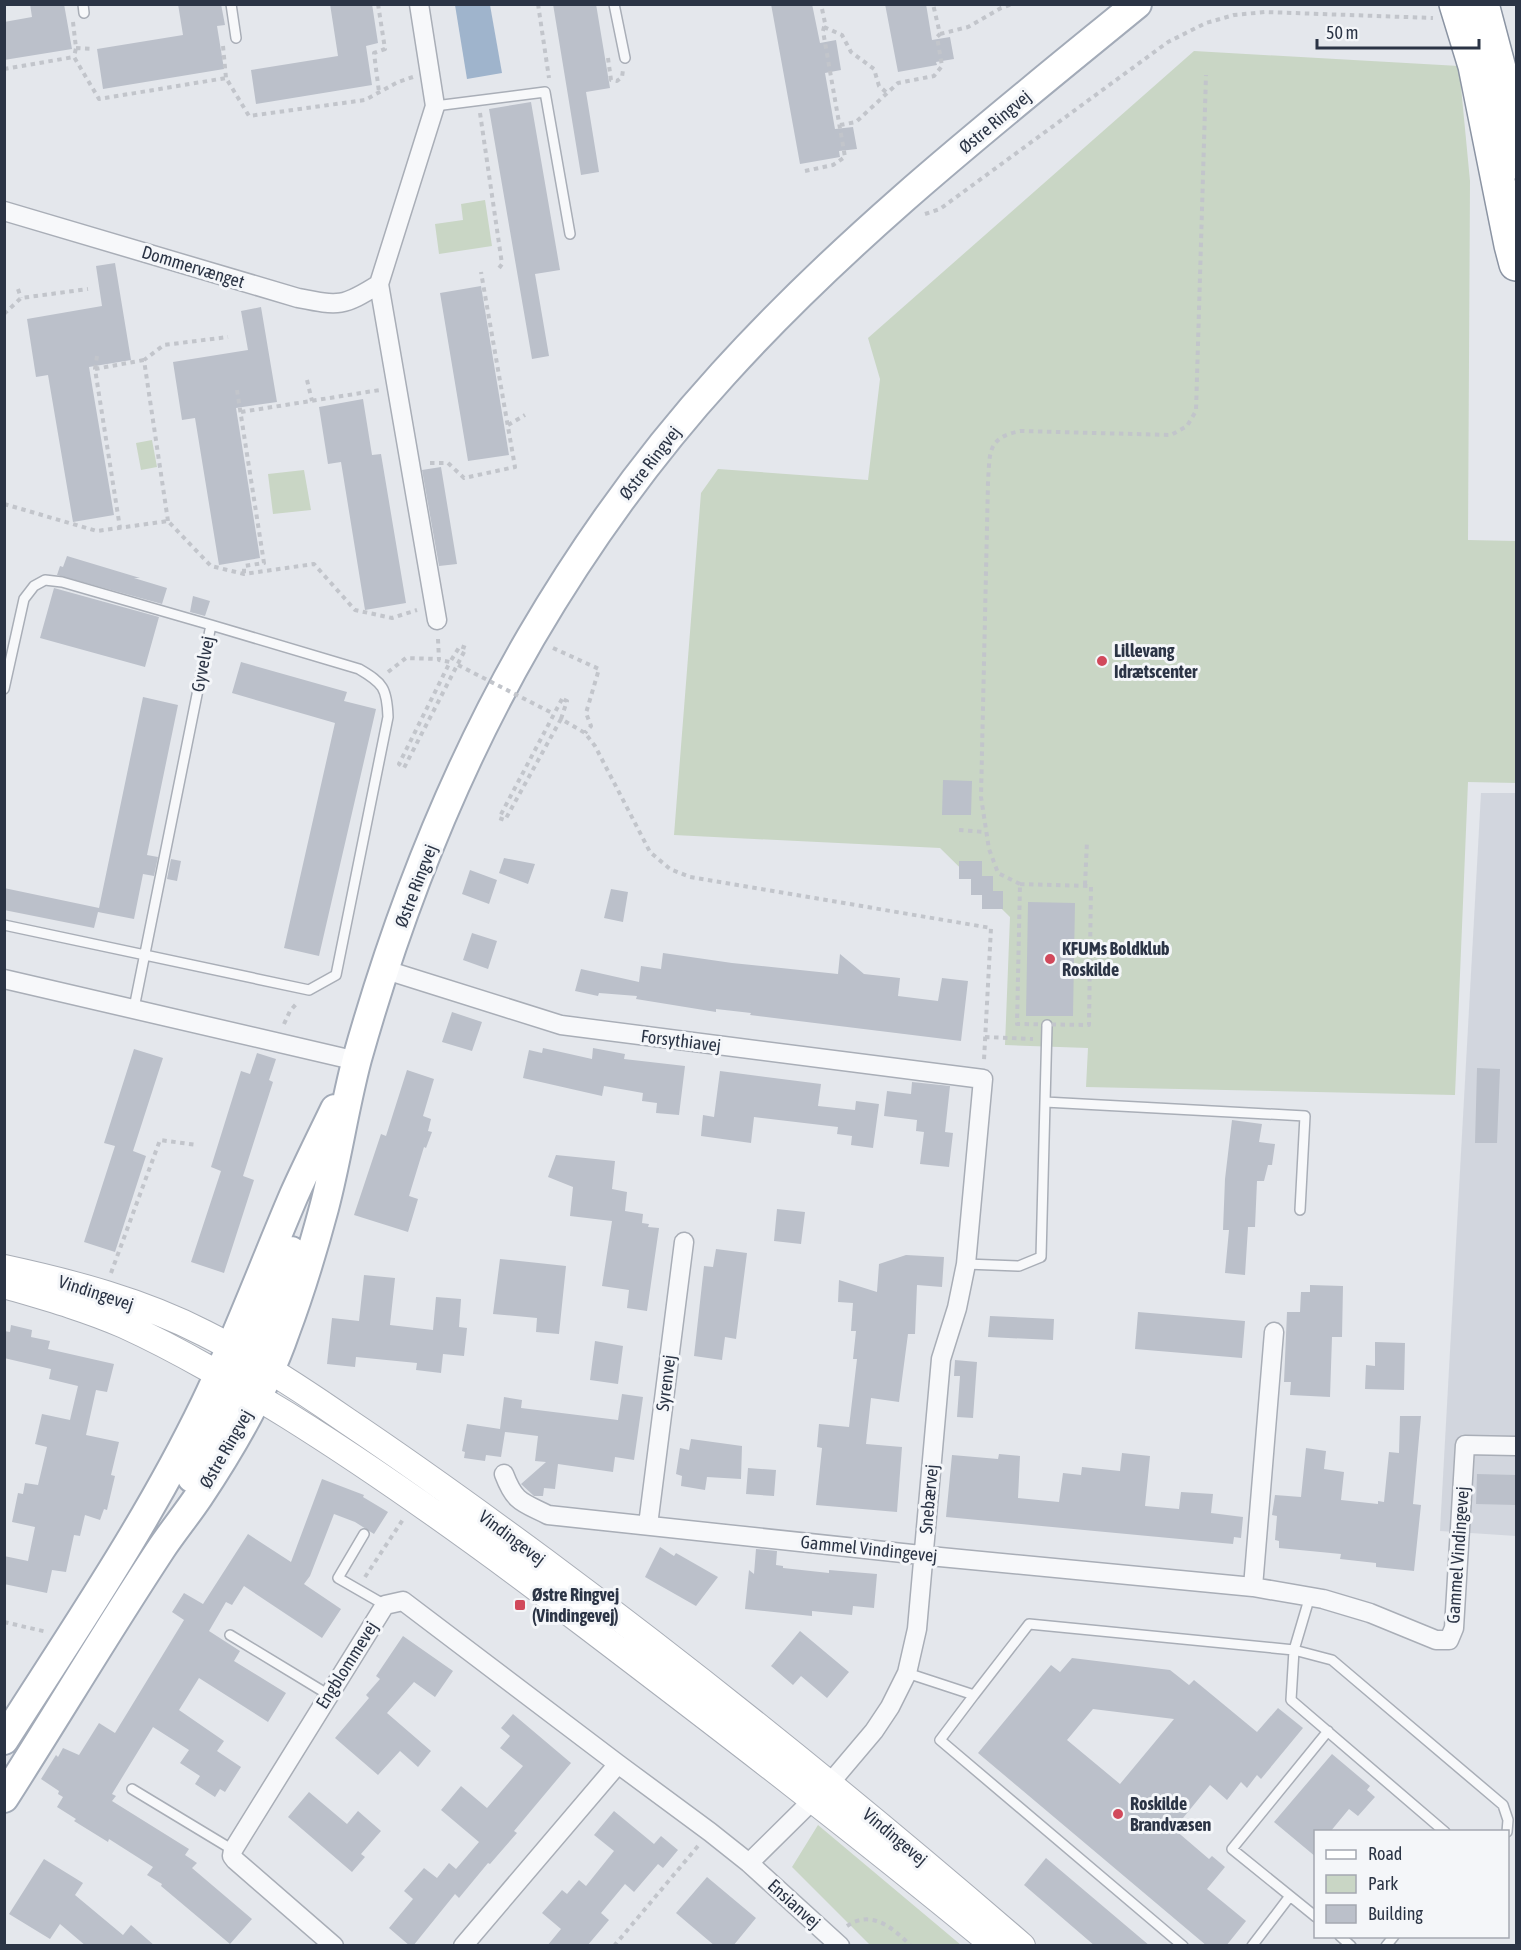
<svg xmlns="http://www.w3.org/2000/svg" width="1521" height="1950" font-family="'Asap Condensed',sans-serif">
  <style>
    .built { fill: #d2d6de }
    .green { fill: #c9d6c5 }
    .water { fill: #9fb4cc }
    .building { fill: #bbc0ca; fill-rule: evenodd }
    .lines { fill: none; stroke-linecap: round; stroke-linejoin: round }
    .lane-casing { stroke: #a9aeb7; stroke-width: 12 }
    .street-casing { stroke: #a9aeb7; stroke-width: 21 }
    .secondary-casing { stroke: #a9aeb7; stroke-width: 28 }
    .primary-casing { stroke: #a3abb8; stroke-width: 32 }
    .highway-casing { stroke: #8b94a3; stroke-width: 36 }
    .path { stroke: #c2c5cb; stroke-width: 4; stroke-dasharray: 4.5 4.5; stroke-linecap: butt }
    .lane { stroke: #f7f8fa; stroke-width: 9 }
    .street { stroke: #f7f8fa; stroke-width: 18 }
    .secondary { stroke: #fff; stroke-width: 26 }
    .primary { stroke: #fff; stroke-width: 28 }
    .highway { stroke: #fff; stroke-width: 33 }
    .path-bridge { stroke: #c2c5cb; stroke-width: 4; stroke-dasharray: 4.5 4.5; stroke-linecap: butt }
    .poi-dot { fill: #d1495b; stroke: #f4f6f9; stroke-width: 2 }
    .labels { text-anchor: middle; stroke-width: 6; stroke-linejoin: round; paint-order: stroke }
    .street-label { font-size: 18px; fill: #2b3445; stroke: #f4f6f9 }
    .poi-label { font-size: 18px; font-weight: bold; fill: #2b3445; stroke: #f4f6f9; text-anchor: start }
  </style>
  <rect width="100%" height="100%" fill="#e4e7ec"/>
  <path class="built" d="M1481 793H1516V1536L1440 1531Z"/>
  <path class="green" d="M1194 51 1459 66 1470 181 1468 540 1516 541V783L1468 782 1455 1095 1086 1087 1088 1048 1005 1045 1010 917 940 848 674 835 701 493 718 469 868 480 880 379 868 338Z
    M485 200 492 246 439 254 435 224 463 220 461 204Z
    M152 440 157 467 141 470 136 443Z
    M304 470 311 510 273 514 268 474Z
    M818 1825 961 1945H870L792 1867Z"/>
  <path class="water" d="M455 5H490L502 73 467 79Z"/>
  <path class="building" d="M30 4H64L72 49 4 60V22L32 17Z
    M178 4H221L225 25 217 26 224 69 103 89 97 49 183 35Z
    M330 4H372L378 43 366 46 372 85 256 104 251 70 338 56Z
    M553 4H596L610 88 586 92 599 172 581 175Z
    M771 4H812L820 43 836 40 841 70 825 73 835 129 853 127 857 149 839 151 840 157 800 164Z
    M885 4H926L932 40 950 37 954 59 936 62 937 65 898 72Z
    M531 102 560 270 535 274 549 356 532 359 489 109Z
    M115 263 131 360 89 367 114 515 73 522 48 375 36 377 27 319 102 306 96 266Z
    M481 286 509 455 468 461 440 293Z
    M261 307 277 402 236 408 260 558 219 565 195 418 182 420 173 362 248 350 241 311Z
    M363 399 372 455 381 454 406 603 365 610 341 462 328 464 319 407Z
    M441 467 457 564 439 566 422 470Z
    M67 556 140 578H134L167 588 162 604 57 575 60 566 63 567Z
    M54 588 159 617 145 667 40 638Z
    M193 596 210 601 205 616 190 612Z
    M241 662 347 692 344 701 376 709 319 956 284 948 335 723 232 693Z
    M143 697 178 705 147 855 158 857 154 876 143 874 134 919 98 912 94 928 4 910V888L99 908Z
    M943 780 972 781 971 815H942Z
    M504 858 535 864 528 884 499 873Z
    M171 859 181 861 177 881 167 879Z
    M959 861H982V876H993V891H1003V909H982V895H971V879H959Z
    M470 870 497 880 489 904 462 894Z
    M611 889 628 892 623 922 604 918Z
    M1028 902 1075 903 1073 1016H1026Z
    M472 933 497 941 488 969 463 960Z
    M663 953 732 963 838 974 840 954 864 974 900 978 898 996 938 1001 942 978 968 981 961 1041 750 1015 751 1013 716 1009V1012L636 999 637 996 599 993 598 996 575 991 581 969 639 982 641 966 661 969Z
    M452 1012 482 1022 472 1051 442 1042Z
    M543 1048 592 1059 593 1048 625 1054 624 1059 685 1066 679 1115 656 1113 657 1103 642 1101 643 1093 604 1086 602 1096 523 1078 529 1050 542 1053Z
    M134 1049 163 1058 133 1151 146 1156 115 1252 84 1242 115 1146 104 1143Z
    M257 1053 276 1059 269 1080 273 1082 243 1176 254 1180 224 1273 191 1262 221 1171 211 1167 241 1071 250 1074Z
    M1477 1068 1500 1069 1497 1143H1475Z
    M407 1070 434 1079 423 1116 431 1119 428 1131 432 1132 426 1148 424 1147 409 1196 418 1199 408 1232 354 1215 381 1134 386 1136Z
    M720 1071 821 1084 818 1106 855 1110 856 1101 879 1104 873 1148 851 1145 852 1136 837 1134 838 1127 754 1117 751 1143 701 1136 703 1115 714 1117Z
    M912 1082 950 1086 945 1132 953 1133 949 1167 920 1164 924 1132 916 1131 917 1120 884 1116 887 1091 911 1094Z
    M1232 1120 1262 1124 1259 1142 1275 1144 1272 1165H1268L1264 1181H1257L1255 1227H1248L1245 1275 1225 1273 1229 1230H1223L1225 1179Z
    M556 1155 615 1161 612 1189 627 1192 625 1211 643 1214 642 1223 649 1224 648 1227 659 1228 647 1311 627 1308 629 1290 602 1286 612 1221 570 1216 573 1187 548 1177Z
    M777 1209 805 1212 801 1244 774 1241Z
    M716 1249 747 1253 736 1339 725 1337 722 1360 694 1356 704 1266 713 1267Z
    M906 1255 944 1257 942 1287 917 1285 915 1334H908L899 1402 871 1398 866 1444 902 1447 897 1512 816 1505 822 1448 817 1447 819 1424 849 1427 857 1359H853L856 1331H851L853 1303 838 1302 839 1280 877 1292 879 1264Z
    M500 1259 566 1266 559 1334 536 1332 537 1318 493 1314Z
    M364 1275 395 1278 390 1325 433 1330 436 1297 461 1299 459 1327 467 1328 464 1356 443 1354 441 1373 416 1370 417 1363 356 1357 355 1367 327 1364 332 1318 359 1321Z
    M1310 1285 1343 1286 1342 1337H1332L1330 1397 1290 1395 1291 1382H1284L1287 1312H1300L1301 1292H1310Z
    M1138 1312 1245 1321 1242 1358 1135 1349Z
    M990 1316 1054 1319 1053 1340 988 1337Z
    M11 1325 32 1330 31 1337 50 1341 48 1349 114 1364 107 1392 96 1390 86 1435 119 1442 111 1475 115 1476 107 1510 104 1509 100 1520 85 1515 80 1536 74 1535 66 1572 52 1570 47 1593 4 1584V1556L28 1561 35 1527 12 1522 18 1493 23 1494 25 1483 38 1485 47 1447 35 1444 42 1414 70 1420 78 1386 49 1379 51 1369 4 1358V1331L10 1332Z
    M595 1341 623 1346 618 1384 590 1380Z
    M1375 1342 1405 1343 1404 1390 1365 1389 1366 1365 1375 1366Z
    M955 1360 977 1362 973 1418 957 1417 960 1376H954Z
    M622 1394 643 1397 634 1460 615 1457 613 1472 558 1464 555 1489 544 1488 543 1496H534L521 1484 546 1462 535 1461 538 1436 505 1432 501 1457 486 1455 485 1461 464 1458 465 1452 462 1451 467 1424 500 1429 504 1397 522 1400 521 1408 618 1420Z
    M1400 1416H1421L1413 1504 1421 1505 1414 1571 1376 1567V1563L1340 1559 1341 1554 1279 1548V1541L1275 1540 1277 1516 1272 1515 1275 1495 1301 1497 1306 1448 1326 1451 1324 1469 1344 1472 1341 1500 1378 1504V1501L1384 1502 1389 1452 1399 1453Z
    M691 1439 742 1446 741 1479 707 1477 705 1490 681 1486 682 1476 676 1474 680 1448 689 1450Z
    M1122 1453 1150 1456 1145 1506 1179 1509 1181 1492 1213 1494 1211 1513 1243 1517 1241 1538 1234 1537 1233 1544 946 1517 952 1455 998 1459 999 1454 1020 1456 1018 1498 1059 1502 1063 1473 1081 1475 1082 1467 1120 1471Z
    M748 1468 776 1470 774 1496 746 1494Z
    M1477 1474 1516 1475V1505L1476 1504Z
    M322 1479 364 1495 363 1497 388 1512 374 1534 355 1522 334 1514 310 1576 304 1584 341 1609 322 1638 244 1586 232 1605 226 1602 209 1631 240 1651 234 1661 286 1693 268 1722 199 1678 179 1710 224 1741 217 1751 241 1767 225 1792 220 1789 215 1797 195 1784 200 1776 180 1763 189 1750 153 1727 112 1794 116 1796 112 1801 189 1849 185 1855 197 1863 192 1868 252 1919 230 1944 161 1886 162 1884 147 1875 153 1867 109 1839 108 1842 74 1821 76 1819 57 1807 63 1797 58 1794 59 1791 41 1779 56 1755 58 1757 63 1748 79 1755 99 1723 115 1733 184 1620 172 1612 184 1593 203 1604 248 1534 291 1562Z
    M660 1547 674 1556 676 1553 718 1577 696 1606 645 1577Z
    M756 1549 777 1551 776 1565 783 1566V1568L829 1573V1570L877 1574 874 1608 853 1606 852 1615 812 1611V1616L745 1609 749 1570 754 1574Z
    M800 1631 849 1672 827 1698 801 1676 793 1685 771 1666Z
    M403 1636 453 1671 435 1697 414 1682 387 1713 431 1751 418 1767 400 1751 378 1775 335 1738 369 1698 366 1695 380 1679 376 1676Z
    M1072 1658 1170 1670 1189 1685 1194 1680 1257 1732 1278 1708 1303 1728 1261 1779 1257 1775 1247 1788 1241 1782 1227 1800 1210 1785 1174 1829 1209 1859 1212 1856 1225 1867 1207 1889 1246 1921 1226 1946H1207L978 1753 1051 1665 1060 1672ZM1093 1709 1174 1719 1120 1784 1067 1740Z
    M513 1714 571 1763 514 1831 517 1833 490 1864 488 1863 459 1898 455 1894 413 1946H410L389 1928 413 1899 404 1891 424 1868 437 1878 449 1863 456 1869 479 1842 441 1810 461 1786 487 1808 523 1766 500 1748 510 1736 501 1728Z
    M1332 1754 1370 1786 1367 1790 1375 1797 1358 1816 1349 1809 1330 1832H1316V1857L1274 1822Z
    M309 1792 347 1824 358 1811 381 1831 361 1854 365 1857 352 1872 288 1817Z
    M614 1811 654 1844 661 1836 678 1850 663 1868 658 1864 634 1892 625 1884 601 1913 609 1920 587 1946H547L561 1929 542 1913 562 1890 567 1894 579 1880 586 1886 614 1851 594 1835Z
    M1046 1858 1150 1946H1095L1024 1885Z
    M44 1859 83 1883 75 1895 123 1935 131 1925 155 1946H86L60 1924 50 1939 9 1914Z
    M707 1877 756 1918 733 1946H715L676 1913Z"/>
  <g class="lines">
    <g class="lane-casing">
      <path id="lane" d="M83 4 84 13
        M231 4 236 38
        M614 4 625 58
        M435 106 545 92 570 234
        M4 689 24 599 34 586 45 580 62 582 211 625 134 1008
        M4 925 309 990 336 975 388 717C387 688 383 683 359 669L211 625
        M1045 1102 1305 1116 1300 1210
        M966 1264 1019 1266 1041 1257 1047 1025
        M364 1534 338 1578 385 1605
        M230 1635 329 1695
        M907 1673 974 1695 1029 1624 1294 1650 1310 1596
        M974 1695 940 1740 1183 1946
        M132 1789 233 1850
        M1445 1832 1291 1700 1294 1650 1332 1660 1503 1805 1508 1820 1507 1832
        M1316 1917 1232 1849 1328 1731
        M1340 1936 1351 1946
        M1252 1946 1290 1896
        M1386 1946 1394 1936"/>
    </g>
    <g class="street-casing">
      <path id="street" d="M419 4 435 106 379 284 437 620
        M4 211 298 298C339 306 343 307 379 284
        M386 970 561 1025 983 1079 966 1264 957 1308 941 1359 917 1629 907 1673 890 1707 874 1731 830 1783 749 1863
        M4 979 357 1061
        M504 1474C515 1503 522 1502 548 1515L940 1557 1253 1587 1323 1599 1370 1613 1436 1640H1449L1454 1628 1465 1445 1516 1446
        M648 1525 684 1242
        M1253 1587 1274 1332
        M334 1946 235 1860 232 1856 233 1850 385 1605 403 1601 618 1764 710 1832 749 1863 840 1946
        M463 1946 618 1764"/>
    </g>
    <g class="secondary-casing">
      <path id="secondary" d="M4 1268C73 1283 142 1301 204 1333 254 1358 301 1389 347 1421 414 1466 479 1513 544 1561 708 1683 867 1812 1022 1946
        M4 1285C45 1297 85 1308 124 1325 181 1351 234 1383 287 1415 391 1480 490 1552 587 1626 725 1731 862 1836 995 1946"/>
    </g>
    <g class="primary-casing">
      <path id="primary" d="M257 1396 249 1358 272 1303 291 1251
        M192 1478 238 1385 231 1353
        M4 1740C74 1630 148 1522 205 1404 238 1336 264 1265 294 1195 307 1166 321 1138 335 1109
        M4 1798C57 1715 107 1631 161 1549 173 1531 187 1514 199 1496 233 1445 265 1390 285 1332 300 1292 313 1249 324 1208 337 1159 344 1108 357 1059 398 913 455 768 531 637 586 543 650 454 723 374 847 237 994 121 1137 4"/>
    </g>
    <g class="highway-casing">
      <path id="highway" d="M1456 4 1475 66 1511 245 1516 264
        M1482 4 1505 91 1516 162"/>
    </g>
    <path class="path" d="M378 4 385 49 374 53 379 92
      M538 4 549 78
      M73 22 76 48 74 57
      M824 27 842 35 851 52 874 69 879 86 887 93
      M940 34 968 27 1001 8 1013 4
      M223 46 226 78
      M76 48 94 49
      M608 58 611 80 617 81 622 77 623 70
      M4 69 74 57 99 99 226 78 249 116 365 100 398 82 413 77
      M480 113 502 264 497 271
      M840 125 856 122 898 83 934 76 942 66 937 37 940 34 933 4
      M805 171 833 165 845 157 823 31 825 23 821 4
      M925 214 940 209 1168 42 1206 23 1234 15 1265 12 1433 18
      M18 289 21 298
      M4 314 21 298 88 289
      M97 356 95 369 120 528
      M95 369 144 360
      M307 380 312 401
      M237 390 264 563 244 566V574
      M241 412 380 390
      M508 425 525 415
      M430 463H448L464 478 515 467 481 272
      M4 504 97 531 168 521 211 566 244 574 314 564 355 610 392 618 417 610
      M168 521 144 360 164 345 228 337
      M438 639 439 660 450 662 399 764 404 768 466 648 460 646 450 662
      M553 648 599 669 586 713 591 726 585 733
      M388 672 406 658 438 659
      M562 699 499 818 505 820 561 719 585 733 595 746 650 852 670 869 690 877 991 928 984 1060
      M561 719 567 701 562 699
      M959 830 985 832
      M1020 884 998 873 989 849 981 797 988 482C990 452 987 438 1020 431L1171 435 1187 426 1196 411 1206 75
      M1020 884 1091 886 1089 1025 1017 1024Z
      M1085 885 1087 841
      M284 1024 290 1011 297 1003
      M985 1037 1033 1039
      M111 1273 160 1140 197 1145
      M365 1577 404 1518
      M4 1622 47 1632
      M847 1926C872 1909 893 1928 911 1946
      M614 1946 698 1846"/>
    <use href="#lane" class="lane"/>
    <use href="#street" class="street"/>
    <use href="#secondary" class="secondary"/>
    <use href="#primary" class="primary"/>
    <use href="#highway" class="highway"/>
    <path class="path-bridge" d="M458 665 554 714"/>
  </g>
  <g class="poi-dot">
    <circle cx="1102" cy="661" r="6"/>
    <circle cx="1050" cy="959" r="6"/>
    <rect x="514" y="1599" width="12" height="12" rx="3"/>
    <circle cx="1118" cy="1814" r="6"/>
  </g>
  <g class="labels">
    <g class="street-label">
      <text transform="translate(995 122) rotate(-40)" y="6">Østre Ringvej</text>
      <text transform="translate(193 267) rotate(17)" y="6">Dommervænget</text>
      <text transform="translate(650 463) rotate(-52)" y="6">Østre Ringvej</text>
      <text transform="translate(203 664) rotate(-79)" y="6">Gyvelvej</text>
      <text transform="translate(416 886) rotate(-69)" y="6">Østre Ringvej</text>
      <text transform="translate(681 1041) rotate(7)" y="6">Forsythiavej</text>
      <text transform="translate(96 1293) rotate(18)" y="6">Vindingevej</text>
      <text transform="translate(666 1383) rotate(-83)" y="6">Syrenvej</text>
      <text transform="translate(226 1449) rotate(-60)" y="6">Østre Ringvej</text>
      <text transform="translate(929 1499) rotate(-85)" y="6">Snebærvej</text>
      <text transform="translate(512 1538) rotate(37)" y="6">Vindingevej</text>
      <text transform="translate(869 1549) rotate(6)" y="6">Gammel Vindingevej</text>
      <text transform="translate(1458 1555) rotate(-86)" y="6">Gammel Vindingevej</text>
      <text transform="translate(347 1665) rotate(-58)" y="6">Engblommevej</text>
      <text transform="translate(895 1837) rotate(40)" y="6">Vindingevej</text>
      <text transform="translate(794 1904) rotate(42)" y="6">Ensianvej</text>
    </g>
    <g class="poi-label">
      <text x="1114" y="657">Lillevang<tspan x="1114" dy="21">Idrætscenter</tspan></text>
      <text x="1062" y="955">KFUMs Boldklub<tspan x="1062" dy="21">Roskilde</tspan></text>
      <text x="532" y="1601">Østre Ringvej<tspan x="532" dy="21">(Vindingevej)</tspan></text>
      <text x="1130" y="1810">Roskilde<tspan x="1130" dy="21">Brandvæsen</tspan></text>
    </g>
  </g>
  <rect width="1521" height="1950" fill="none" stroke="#2b3445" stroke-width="12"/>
  <rect x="1314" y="1830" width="195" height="108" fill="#f4f6f9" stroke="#a4a8b1" stroke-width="1.5"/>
  <rect x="1326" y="1850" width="30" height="9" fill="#ffffff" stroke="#a4a8b1" stroke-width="1.5"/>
  <text x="1368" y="1860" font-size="18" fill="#2b3445">Road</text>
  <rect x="1326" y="1875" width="30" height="18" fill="#c9d6c5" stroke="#a4a8b1" stroke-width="1.5"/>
  <text x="1368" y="1890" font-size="18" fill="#2b3445">Park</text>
  <rect x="1326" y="1905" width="30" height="18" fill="#bbc0ca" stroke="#a4a8b1" stroke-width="1.5"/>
  <text x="1368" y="1920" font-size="18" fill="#2b3445">Building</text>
  <path d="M1317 39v9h162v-9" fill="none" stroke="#2b3445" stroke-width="3"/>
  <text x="1326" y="39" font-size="18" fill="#2b3445" stroke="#f4f6f9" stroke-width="4.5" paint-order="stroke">50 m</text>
</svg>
